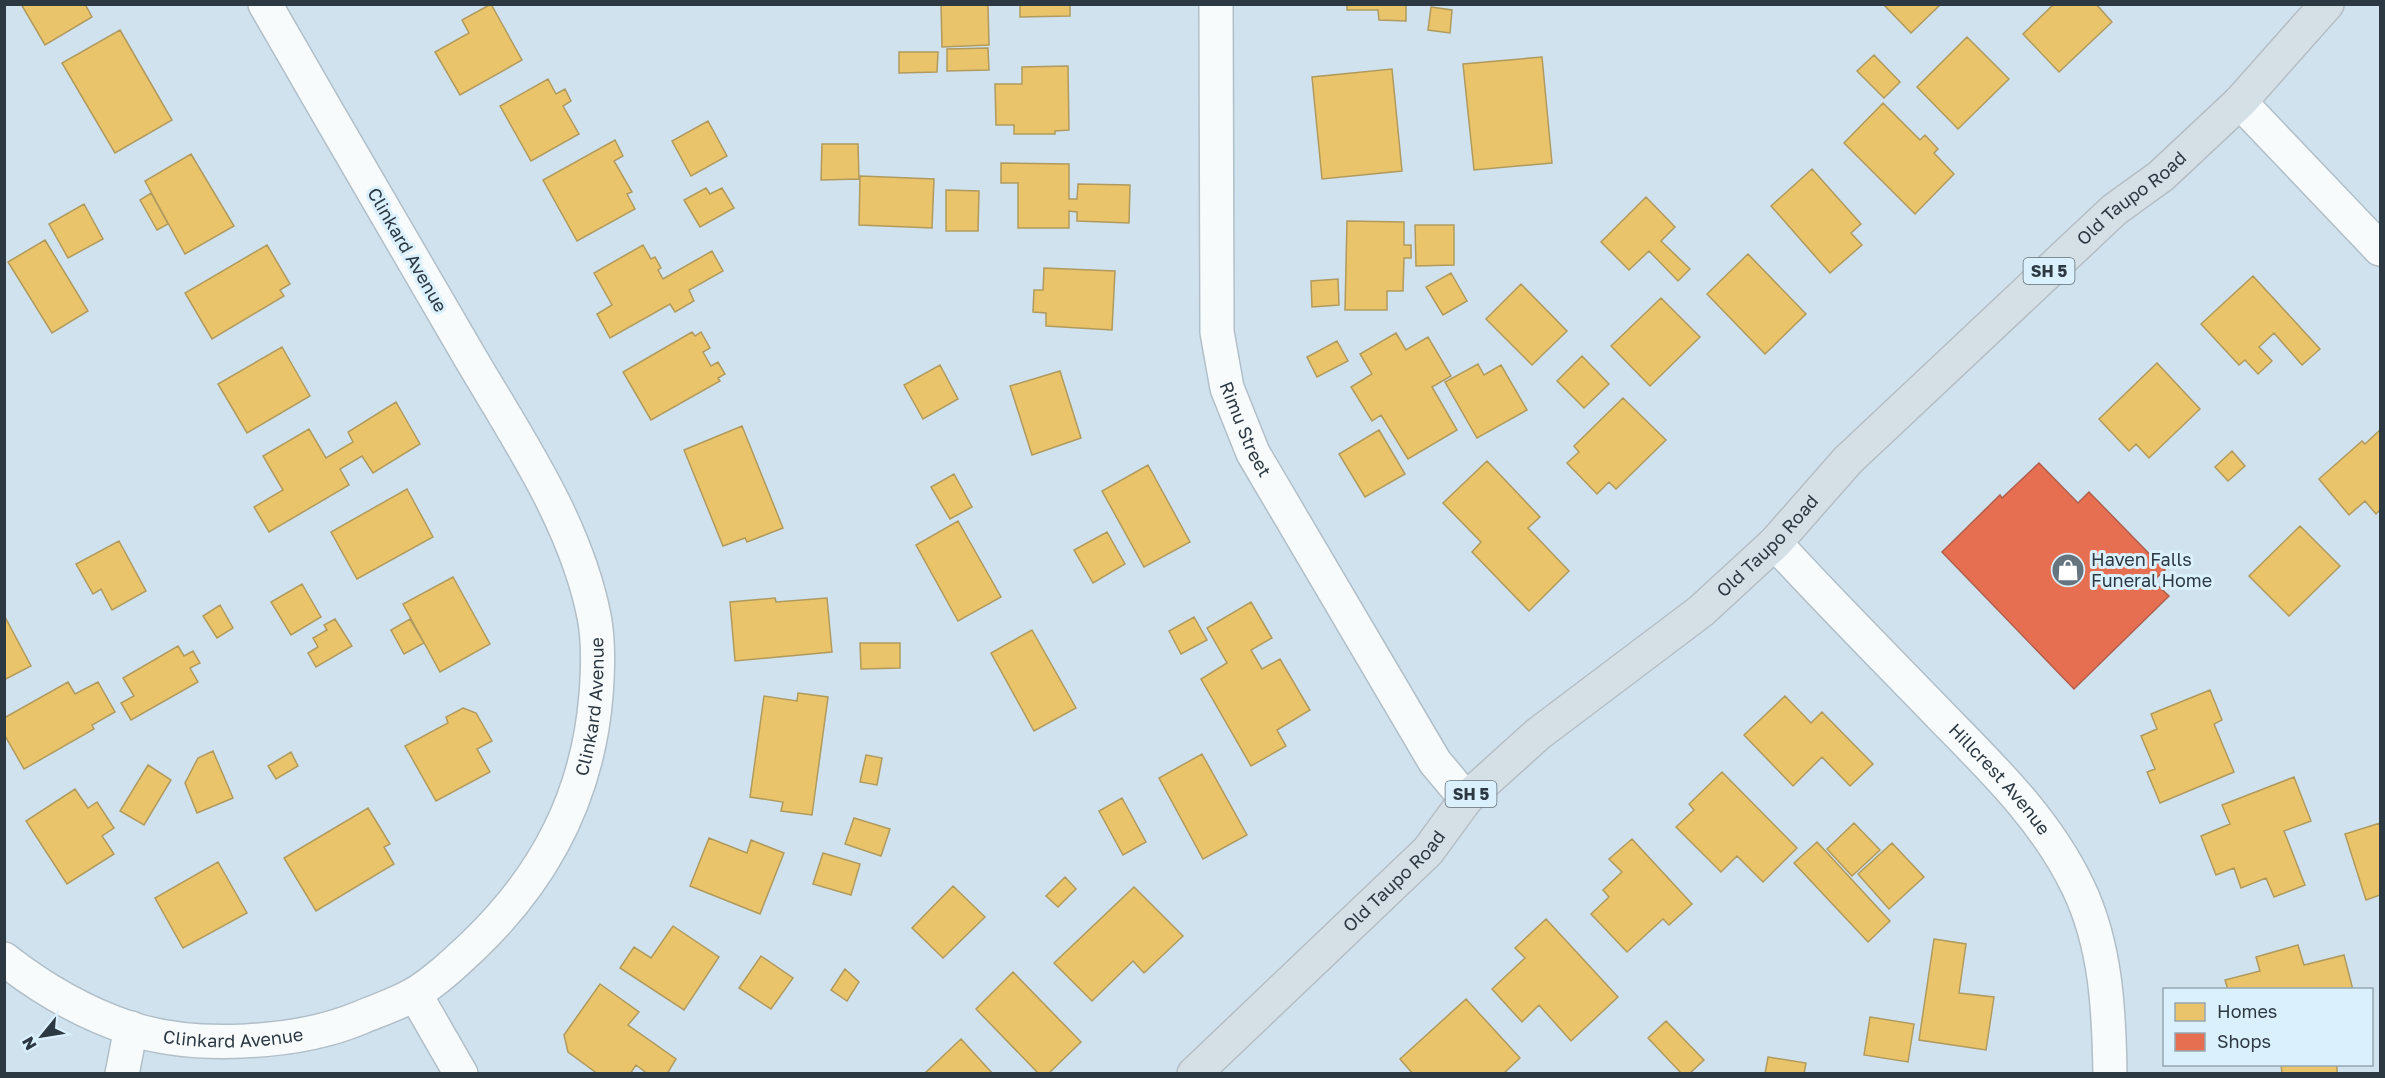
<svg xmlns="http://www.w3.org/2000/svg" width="2385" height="1078" font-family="'Golos Text',sans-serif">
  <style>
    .homes { fill: #e9c46a; stroke: #b09a5e; stroke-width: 1.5 }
    .shops { fill: #e76f51; stroke: #af5f4c; stroke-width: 1.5 }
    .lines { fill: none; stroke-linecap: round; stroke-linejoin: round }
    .minor-casing { stroke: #b1bfc8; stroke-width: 36 }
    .highway-casing { stroke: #b5bec4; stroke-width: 36 }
    .minor { stroke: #f8fbfc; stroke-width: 33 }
    .highway { stroke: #d4dfe6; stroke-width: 33 }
    .labels { text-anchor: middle; stroke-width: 6; stroke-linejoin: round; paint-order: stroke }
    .shield { fill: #dbf0fd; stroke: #60707a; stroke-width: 1.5 }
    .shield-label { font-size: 16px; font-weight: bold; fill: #2c3942 }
    .street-label { font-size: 18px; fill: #2c3942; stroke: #dbf0fd }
    .poi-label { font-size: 18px; fill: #2c3942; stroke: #dbf0fd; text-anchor: start }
  </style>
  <rect width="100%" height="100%" fill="#d0e2ee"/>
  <path class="homes" d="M21 4H85L92 17 45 45Z
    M491 4 522 60 460 95 435 52 469 33 462 20Z
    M941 4H988L989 45 942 47Z
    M1020 4H1070V16L1020 17Z
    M1347 4H1406V21L1379 20 1378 10H1347Z
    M1886 4H1941L1911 33 1885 6Z
    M2054 4H2096L2112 22 2059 72 2023 34Z
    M1431 7 1452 10 1450 33 1428 30Z
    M120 30 172 120 115 153 62 63Z
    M1967 37 2009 79 1958 129 1917 87Z
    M988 48 989 70 947 71V49Z
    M899 52H938L937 72 899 73Z
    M1874 55 1900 82 1884 98 1857 71Z
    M1542 57 1552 163 1474 170 1463 64Z
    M1068 66 1069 130 1055 131V134H1014V125H996L995 84H1022V67Z
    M1392 69 1402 171 1322 179 1312 77Z
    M548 79 556 94 565 89 571 101 563 106 579 134 531 161 500 106Z
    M1883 103 1920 140 1925 135 1938 149 1934 153 1954 174 1915 214 1844 143Z
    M708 121 727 156 691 176 672 141Z
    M615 140 623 156 614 161 632 192 627 194 635 209 577 241 543 180Z
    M822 144H858L859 179 821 180Z
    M191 154 234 226 185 254 145 181Z
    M1001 163 1069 164V199H1077L1078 184 1130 185 1129 223 1077 221V212L1069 211V228H1018V183H1001Z
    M1812 169 1861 224 1851 233 1862 245 1830 273 1771 206Z
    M860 176 934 179 932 228 859 225Z
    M706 188 710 194 722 188 734 208 700 227 684 200Z
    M946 190 979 191 978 231H946Z
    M151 193 168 224 157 230 140 200Z
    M1646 197 1675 227 1661 241 1690 269 1678 281 1649 251 1629 270 1601 242Z
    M84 204 103 239 68 258 49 224Z
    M1347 221 1404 222V245H1411V258H1404L1403 291H1387V310H1345Z
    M1415 225H1454V265L1416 266Z
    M45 240 88 311 52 333 8 262Z
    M267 245 290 284 280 290 284 296 212 339 185 293Z
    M643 245 651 259 655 257 661 268 658 270 663 279 712 251 723 271 689 290 694 301 675 312 670 304 610 338 597 314 612 305 594 273Z
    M1748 254 1806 314 1765 354 1707 294Z
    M1044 268 1115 271 1112 330 1046 326V313L1033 312 1034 290H1043Z
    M1451 273 1467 301 1443 315 1426 287Z
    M2253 276 2320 349 2302 365 2274 333 2259 347 2272 361 2258 374 2245 360 2239 365 2201 324Z
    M1338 279 1339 305 1312 307 1311 281Z
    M1521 284 1567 331 1532 365 1486 319Z
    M1661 298 1700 337 1650 386 1611 346Z
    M692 332 695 336 701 332 710 348 703 352 711 366 718 362 725 374 718 378 720 381 651 420 623 372Z
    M1396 333 1406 350 1428 337 1451 376 1432 387 1457 430 1408 459 1381 415 1372 421 1351 387 1372 374 1360 354Z
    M1337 341 1348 361 1317 377 1307 357Z
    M282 347 310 396 247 433 218 384Z
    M1582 356 1609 384 1584 408 1557 381Z
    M2157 363 2200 409 2149 458 2136 444 2129 451 2099 419Z
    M1478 364 1484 375 1501 365 1527 410 1477 438 1445 382Z
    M940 365 958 399 923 419 904 385Z
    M1060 371 1081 438 1032 455 1010 386Z
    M1623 398 1666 440 1616 489 1609 482 1597 494 1567 463 1579 452 1574 446Z
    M396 402 420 444 373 473 362 456 340 469 349 485 269 532 254 507 283 490 263 456 309 429 326 458 353 442 348 432Z
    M742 426 783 528 747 542 745 538 723 546 684 450Z
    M1379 430 1405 474 1365 497 1339 454Z
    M2380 430V510L2376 514 2365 501 2349 515 2319 479 2362 441 2365 444Z
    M2232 451 2245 466 2228 481 2215 467Z
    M1487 461 1540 517 1528 528 1569 571 1529 611 1472 552 1481 542 1443 503Z
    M1148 465 1190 542 1144 567 1102 491Z
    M954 474 972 507 950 519 931 487Z
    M407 489 433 537 357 579 331 532Z
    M958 521 1001 597 958 621 916 545Z
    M2300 526 2340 566 2289 616 2249 576Z
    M1107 532 1125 564 1093 583 1074 550Z
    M119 541 146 591 112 610 101 589 93 594 76 564Z
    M453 577 490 644 440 672 403 604Z
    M302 584 321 617 291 635 271 602Z
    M775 598 776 602 827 598 832 652 735 661 730 602Z
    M1251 602 1272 638 1251 650 1262 669 1280 659 1310 710 1277 730 1286 746 1251 766 1201 679 1227 663 1207 628Z
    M220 605 233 628 217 638 203 616Z
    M4 615 31 666 4 680Z
    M1194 617 1207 640 1181 654 1169 631Z
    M335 619 352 646 316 667 308 653 318 647 313 638 327 630 324 625Z
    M410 619 424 643 404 654 391 630Z
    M1032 630 1076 708 1034 731 991 653Z
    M860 643H900V668L861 669Z
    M178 646 184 656 193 651 200 663 190 668 198 682 131 720 121 703 134 696 123 678Z
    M68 682 75 694 98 682 115 712 92 725 94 729 24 769 4 734V718Z
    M2210 690 2222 720 2214 724 2234 772 2160 803 2147 772 2155 769 2141 736 2157 729 2151 714Z
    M798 693 828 697 812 815 781 811 783 802 750 797 764 696 797 701Z
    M1785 696 1811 723 1822 712 1873 764 1850 786 1822 757 1793 786 1744 735Z
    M463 708 476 713 492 741 477 749 490 772 436 801 405 746 448 723 446 717Z
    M213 751 233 798 197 813 185 783 198 758Z
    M291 752 298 766 276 779 268 766Z
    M1202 754 1247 835 1203 859 1159 778Z
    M866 755 882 758 877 785 860 782Z
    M148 765 171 780 144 825 120 811Z
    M1722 772 1797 848 1763 882 1737 856 1721 872 1676 827 1694 810 1689 804Z
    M2294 777 2311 821 2284 831 2305 885 2274 897 2266 878 2241 888 2234 868 2216 875 2201 836 2230 824 2222 805Z
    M75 789 88 808 97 802 114 828 102 836 114 854 67 884 26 821Z
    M1122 798 1146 842 1123 855 1099 811Z
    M368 808 390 844 384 847 394 864 316 911 284 858Z
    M854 818 890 829 881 856 845 844Z
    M1854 823 1880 850 1852 876 1827 849Z
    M2380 823V895L2366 900 2345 834Z
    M709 838 747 853 751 840 784 853 760 914 690 886Z
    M1632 839 1692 904 1669 925 1663 919 1627 952 1591 914 1609 897 1603 890 1622 872 1609 859Z
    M1817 842 1890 921 1868 942 1794 863Z
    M1892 843 1924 877 1889 909 1858 874Z
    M823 853 860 864 851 895 813 884Z
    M218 862 247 913 183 948 155 898Z
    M1065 877 1076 889 1058 907 1046 896Z
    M953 886 985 917 943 958 912 928Z
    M1134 887 1183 936 1144 973 1133 961 1092 1001 1054 963Z
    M1546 919 1618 997 1571 1041 1539 1005 1522 1022 1492 989 1525 958 1515 948Z
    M673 926 719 957 684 1010 620 968 634 947 651 958Z
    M1934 939 1966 944 1959 993 1994 997 1986 1050 1919 1040Z
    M2298 945 2304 965 2344 955 2353 990H2228L2225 980 2260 971 2256 957Z
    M761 956 793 978 771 1009 739 988Z
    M845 969 859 982 847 1001 831 990Z
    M1013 972 1081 1042 1048 1074H1039L976 1009Z
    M600 984 639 1012 628 1025 676 1059 667 1074H648L636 1065 630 1074H598L568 1052 564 1035Z
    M1466 999 1520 1058 1503 1074H1413L1400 1059Z
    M1870 1017 1914 1024 1908 1062 1864 1055Z
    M1666 1021 1704 1060 1689 1074H1682L1648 1038Z
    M961 1039 993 1074H924Z
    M1768 1057 1806 1063 1804 1074H1765Z
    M2281 1064H2337V1074H2282Z"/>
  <path class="shops" d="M2039 463 2078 503 2089 492 2165 570 2153 581 2169 596 2074 689 1942 552 2000 495 2002 498Z"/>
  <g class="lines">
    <g class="minor-casing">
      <g id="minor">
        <path id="s1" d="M1216 4 1217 332 1227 388 1253 453 1435 762 1466 799"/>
        <path d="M2240 102 2380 249"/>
        <path id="s2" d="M1775 543C1829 602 1886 659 1942 717 1993 769 2046 820 2078 887 2106 945 2109 1010 2110 1074"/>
        <path id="s3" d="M4 959C41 988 84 1013 129 1028 194 1050 299 1044 362 1017 379 1010 397 1004 413 995 435 982 456 962 474 945 546 876 588 795 596 695 598 670 599 641 594 616 575 521 516 436 468 354 400 237 332 121 265 4"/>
        <path d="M415 994 461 1074"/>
        <path d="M122 1074 131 1028"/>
      </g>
    </g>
    <g class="highway-casing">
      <g id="highway">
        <path id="s4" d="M1194 1074 1428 851 1466 799 1538 734 1701 611 1775 543 1848 460 2114 210 2161 176 2240 102 2327 4"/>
      </g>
    </g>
    <use href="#minor" class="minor"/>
    <use href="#highway" class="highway"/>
  </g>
  <defs>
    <g id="shop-disc" transform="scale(1.725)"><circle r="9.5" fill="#65747e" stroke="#dbf0fd"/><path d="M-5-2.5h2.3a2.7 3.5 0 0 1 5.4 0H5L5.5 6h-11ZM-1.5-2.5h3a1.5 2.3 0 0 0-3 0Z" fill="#fff"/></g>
  </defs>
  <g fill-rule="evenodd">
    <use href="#shop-disc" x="2068" y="570"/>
  </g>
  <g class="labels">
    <g class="shield">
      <rect x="2023.5" y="258" width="51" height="26" rx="4.5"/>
      <rect x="1445.5" y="781" width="51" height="26" rx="4.5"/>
    </g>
    <g class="shield-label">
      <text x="2049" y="277">SH 5</text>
      <text x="1471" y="800">SH 5</text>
    </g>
    <g class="street-label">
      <text dy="6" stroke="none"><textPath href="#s4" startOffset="1286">Old Taupo Road</textPath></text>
      <text transform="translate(407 250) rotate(60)" y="6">Clinkard Avenue</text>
      <text dy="6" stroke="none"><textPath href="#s1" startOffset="430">Rimu Street</textPath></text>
      <text dy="6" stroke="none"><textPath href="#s4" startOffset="782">Old Taupo Road</textPath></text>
      <text dy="6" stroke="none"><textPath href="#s3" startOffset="788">Clinkard Avenue</textPath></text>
      <text dy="6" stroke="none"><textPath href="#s2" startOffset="326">Hillcrest Avenue</textPath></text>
      <text dy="6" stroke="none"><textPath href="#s4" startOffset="278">Old Taupo Road</textPath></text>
      <text dy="6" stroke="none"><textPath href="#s3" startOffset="249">Clinkard Avenue</textPath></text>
    </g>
    <g class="poi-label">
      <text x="2091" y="566">Haven Falls<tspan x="2091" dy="21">Funeral Home</tspan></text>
    </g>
  </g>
  <rect width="2385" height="1078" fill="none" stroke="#2c3942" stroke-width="12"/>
  <rect x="2163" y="988" width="210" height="78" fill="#dbf0fd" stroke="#95a7b2" stroke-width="1.5"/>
  <rect x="2175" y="1003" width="30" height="18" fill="#e9c46a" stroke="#95a7b2" stroke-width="1.5"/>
  <text x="2217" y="1018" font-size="18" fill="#2c3942">Homes</text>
  <rect x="2175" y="1033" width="30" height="18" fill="#e76f51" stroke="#95a7b2" stroke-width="1.5"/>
  <text x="2217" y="1048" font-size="18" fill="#2c3942">Shops</text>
  <g transform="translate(42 1036) rotate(240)" stroke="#dbf0fd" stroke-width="4.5" paint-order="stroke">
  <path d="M0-4.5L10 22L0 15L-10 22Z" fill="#2c3942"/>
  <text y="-9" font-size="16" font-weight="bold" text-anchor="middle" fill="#2c3942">N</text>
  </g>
</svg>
